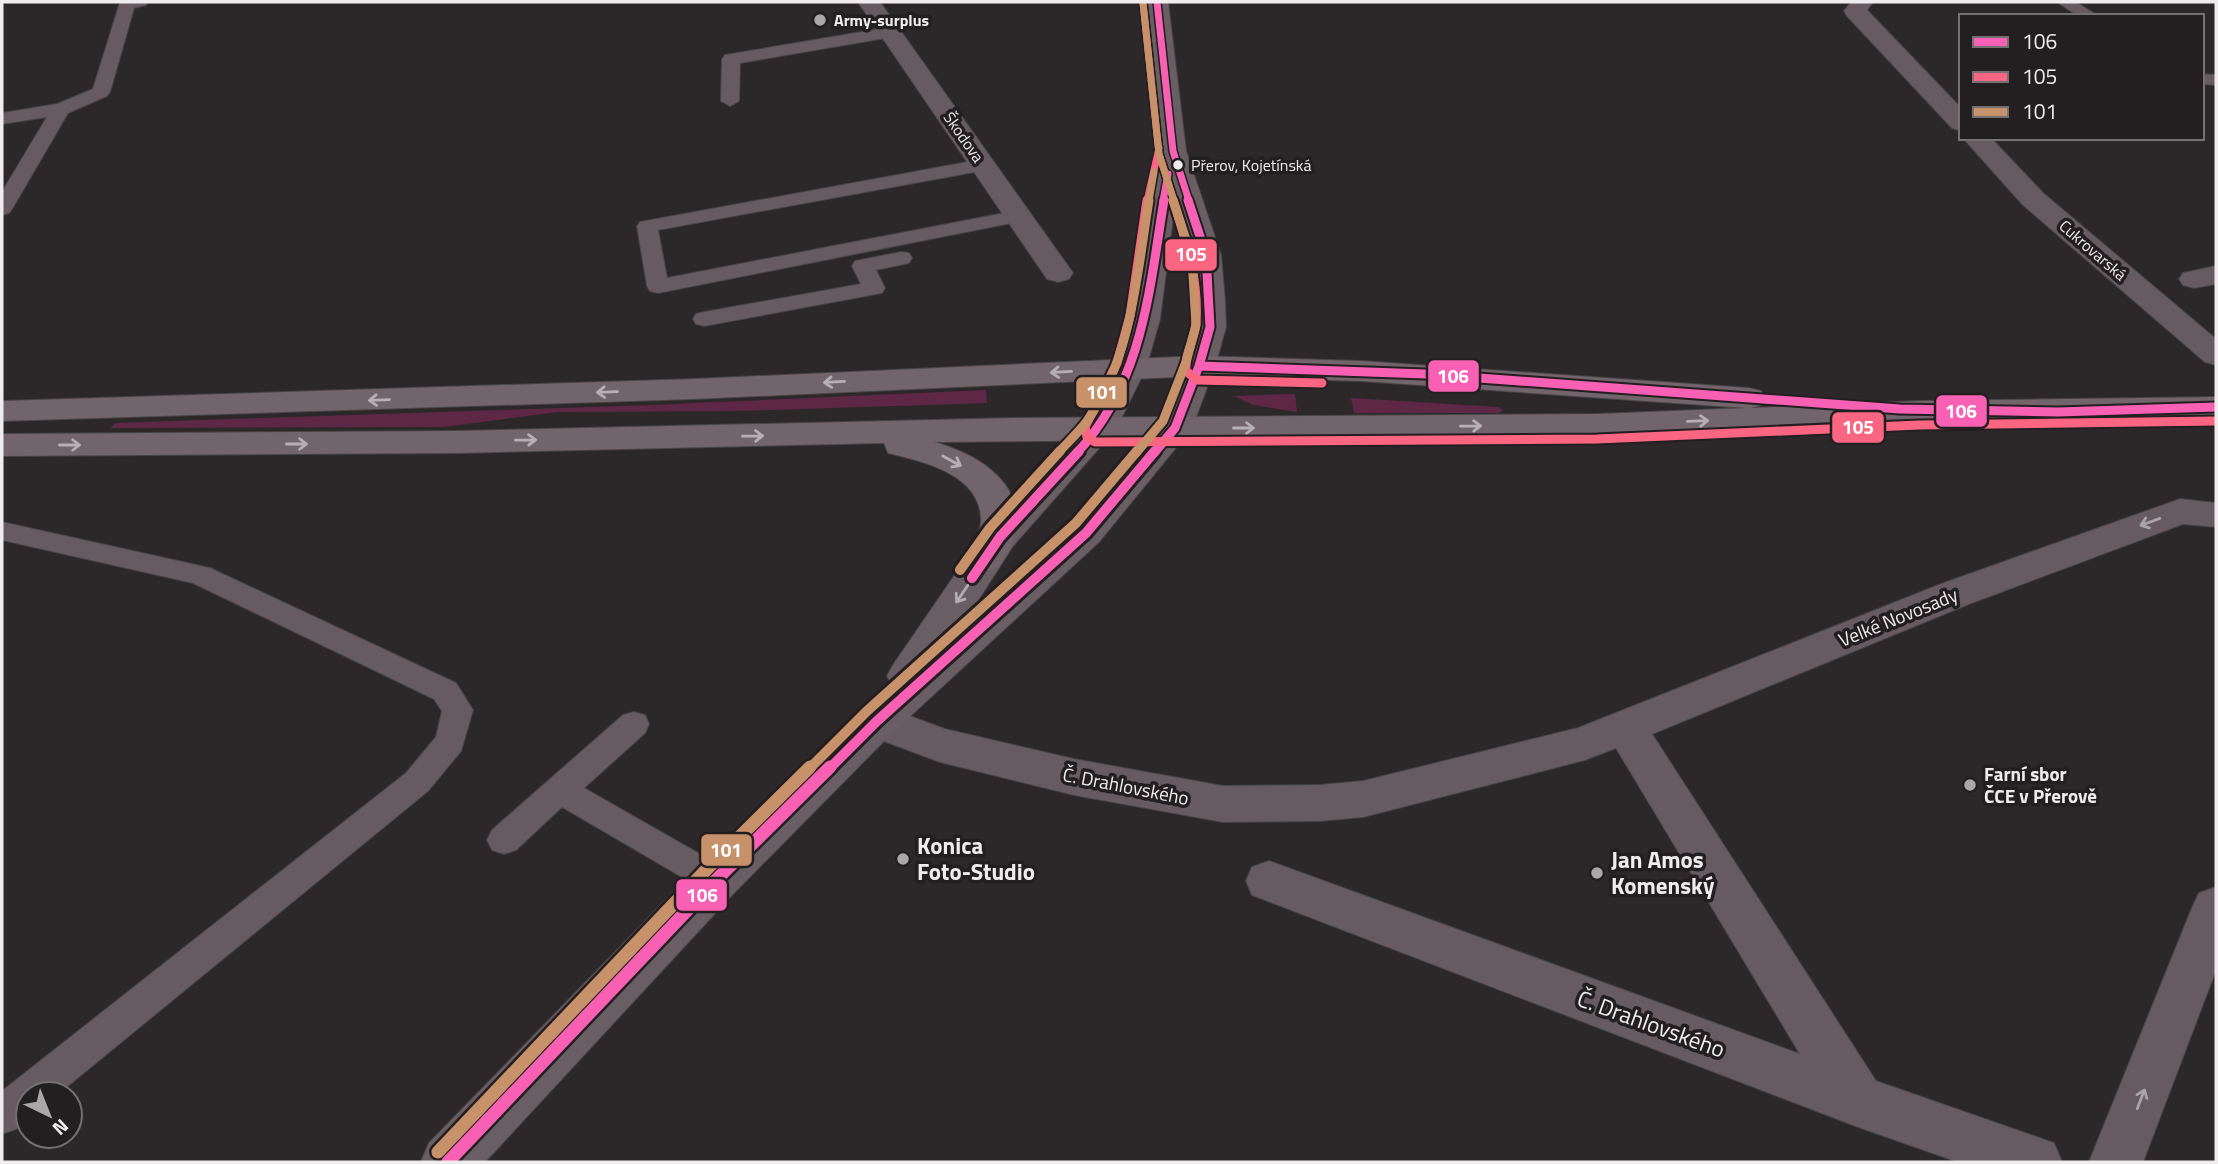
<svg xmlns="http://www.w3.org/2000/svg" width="2218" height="1164" font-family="'Titillium Web',sans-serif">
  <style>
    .green { fill: #5e2746 }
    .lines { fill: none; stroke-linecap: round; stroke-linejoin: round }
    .lane-casing { stroke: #474445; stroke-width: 2 }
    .street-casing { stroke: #474445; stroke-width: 2 }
    .secondary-casing { stroke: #474445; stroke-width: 2 }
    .primary-casing { stroke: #474445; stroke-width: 2 }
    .lane { fill: #655b60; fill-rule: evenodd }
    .street { fill: #655b60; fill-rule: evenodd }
    .secondary { fill: #695e63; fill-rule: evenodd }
    .primary { fill: #72646b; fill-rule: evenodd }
    .bus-1-far3-casing { stroke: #231e20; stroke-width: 10 }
    .bus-1-far2-casing { stroke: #231e20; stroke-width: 13 }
    .bus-1-far1-casing { stroke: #231e20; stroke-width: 16 }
    .bus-1-casing { stroke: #231e20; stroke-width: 18 }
    .bus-2-far1-casing { stroke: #231e20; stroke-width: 10 }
    .bus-2-casing { stroke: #231e20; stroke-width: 13 }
    .bus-3-far3-casing { stroke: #231e20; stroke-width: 10 }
    .bus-3-far2-casing { stroke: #231e20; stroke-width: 13 }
    .bus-3-far1-casing { stroke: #231e20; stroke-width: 16 }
    .bus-3-casing { stroke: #231e20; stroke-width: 18 }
    .bus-1-far3 { stroke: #f860b3; stroke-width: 7 }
    .bus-1-far2 { stroke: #f860b3; stroke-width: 9 }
    .bus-1-far1 { stroke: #f860b3; stroke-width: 10 }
    .bus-1 { stroke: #f860b3; stroke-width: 13 }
    .bus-2-far1 { stroke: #fa6682; stroke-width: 7 }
    .bus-2 { stroke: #fa6682; stroke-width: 9 }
    .bus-3-far3 { stroke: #c7916a; stroke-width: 7 }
    .bus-3-far2 { stroke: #c7916a; stroke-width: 9 }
    .bus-3-far1 { stroke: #c7916a; stroke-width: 10 }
    .bus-3 { stroke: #c7916a; stroke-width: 13 }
    .oneway { stroke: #b7afb3 }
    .oneway2 { stroke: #aaa4a7 }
    .oneway3 { stroke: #b3acaf }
    .poi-dot { fill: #aba7a9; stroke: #231e20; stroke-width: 2.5 }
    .bus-dot { fill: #f0ecee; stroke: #231e20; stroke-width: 2.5 }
    .labels { text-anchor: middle; stroke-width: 7; stroke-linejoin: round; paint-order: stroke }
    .far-poi-label { font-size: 16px; font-weight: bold; fill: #f0ecee; stroke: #231e20; text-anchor: start }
    .far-street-label { font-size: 16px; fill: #f0ecee; stroke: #231e20 }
    .far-bus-label { font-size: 16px; fill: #f0ecee; stroke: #231e20; text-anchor: start }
    .street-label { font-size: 19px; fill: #f0ecee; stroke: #231e20 }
    .poi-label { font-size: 19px; font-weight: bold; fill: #f0ecee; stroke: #231e20; text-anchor: start }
    .near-poi-label { font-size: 23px; font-weight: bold; fill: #f0ecee; stroke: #231e20; text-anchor: start }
    .near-street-label { font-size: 23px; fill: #f0ecee; stroke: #231e20 }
    .line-badge { stroke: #231e20; stroke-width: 2.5 }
    .badge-label { font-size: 19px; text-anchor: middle; font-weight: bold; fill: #fff }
  </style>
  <rect width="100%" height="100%" fill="#2c282a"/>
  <path class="green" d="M986 390 987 403 742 411 557 412 444 427 110 428 116 423 651 405Z
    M1295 394 1297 412 1253 405 1234 396Z
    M1351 398 1498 407 1503 410 1499 413H1354Z"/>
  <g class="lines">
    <g class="lane-casing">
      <path id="lane" d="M120 2H148L146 5 134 8 110 92 107 96 68 113 12 209 9 213 2 215V192L47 117 2 124V113L57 104 93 89Z
        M2057 2H2076L2098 16H2078Z
        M891 27 897 28 899 32 897 36 740 63 739 101 730 106 721 101 722 59 725 55Z
        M2202 74 2216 75V85L2202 84Z
        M984 159 994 165 991 169 658 230 667 278 1020 210 1027 212 1030 216 1027 220 658 293 650 291 647 286 637 226 640 222Z
        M901 252 909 253 912 258 909 263 876 270 885 288 882 293 704 326 696 324 693 319 696 314 704 312 861 284 852 266 855 261Z
        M2 522 210 568 456 683 473 710 461 751 428 791 58 1094H28V1118L16 1129 2 1134V1091L406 773 436 737 442 711 434 699 193 583 2 540Z
        M634 712 645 715 649 724 645 733 584 788 728 870 733 880 728 890 716 895 704 890 562 807 516 850 504 854 492 850 487 840 492 830 623 715Z"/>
    </g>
    <g class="street-casing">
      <path id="street" d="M858 2H880L1073 273 1069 279 1058 282 1047 279Z
        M1851 2H1873L1867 10 1961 108V131L1952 128 1847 16 1844 11Z
        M1963 138H1991L2043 193 2216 339V365L2205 362 2023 205Z
        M2216 266V284L2194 288 2183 285 2179 279 2183 273Z
        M2180 499 2216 503V527L2183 524 1969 604 1652 734 1876 1081 2054 1143 2062 1162H1958L1858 1127 1252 895 1246 881 1252 867 1269 861 1800 1054 1616 748 1585 760 1363 817 1320 821 1223 822 1074 795 940 762 862 733 856 721 862 709 877 704 945 729 1074 759 1223 786 1320 785 1363 781 1578 728 1941 584Z
        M2216 887V970L2143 1162H2089L2192 908 2199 893Z"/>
    </g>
    <g class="secondary-casing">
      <path id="secondary" d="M1146 2H1168L1186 151 1221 255 1225 301 1226 327 1215 366 1192 428 1099 542 892 733 733 894 485 1162H421L429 1143 699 866 891 683 887 676 893 665 987 528 1085 424 1114 368 1128 319 1146 207 1160 152ZM1175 202 1191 255 1194 327 1183 366 1159 425 1073 524 968 616 1013 546 1116 429 1146 368 1160 319Z"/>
    </g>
    <g class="primary-casing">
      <path id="primary" d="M1199 356 1361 361 1749 388 1761 391 1766 398 1761 405 1751 408 1919 401 2216 397V417L1919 421 1597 436 934 442C971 452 1018 477 1017 522 1017 537 1007 555 999 567L986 571 973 567 967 558C972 547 980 534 981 522 982 474 924 462 888 453L884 443 458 453 2 456V434L458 431 1014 418 1597 414 1746 408 1361 381 1199 376 694 399 2 421V401L694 379Z"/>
    </g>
    <use href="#lane" class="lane"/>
    <use href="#street" class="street"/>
    <use href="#secondary" class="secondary"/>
    <use href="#primary" class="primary"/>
    <g class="bus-1-far3-casing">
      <path id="bus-1-far3" d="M1157 2 1173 151 1189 201
        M1163 201 1168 174"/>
    </g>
    <g class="bus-1-far2-casing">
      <path id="bus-1-far2" d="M1199 366 1425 374 1900 409 2058 412 2216 407
        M1077 453C1143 381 1149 292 1164 200
        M1154 453 1175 428 1199 366 1210 327 1206 255 1188 200"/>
    </g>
    <g class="bus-1-far1-casing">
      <path id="bus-1-far1" d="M972 578 1000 537 1079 451
        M829 769 877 721 1086 533 1155 451"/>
    </g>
    <g class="bus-1-casing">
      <path id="bus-1" d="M448 1162 716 880 830 767"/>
    </g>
    <g class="bus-2-far1-casing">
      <path id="bus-2-far1" d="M1143 3 1159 154 1174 201
        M1147 201 1159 148"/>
    </g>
    <g class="bus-2-casing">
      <path id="bus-2" d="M1147 200 1130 316 1117 363 1085 427 1087 437 1095 442 1597 439 1919 425 2216 421
        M1173 200C1186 241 1199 279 1196 323 1195 339 1184 355 1186 371L1197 380 1322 383"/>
    </g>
    <g class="bus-3-far3-casing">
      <path id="bus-3-far3" d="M1143 3 1159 154 1174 201
        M1149 201 1154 172"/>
    </g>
    <g class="bus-3-far2-casing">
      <path id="bus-3-far2" d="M1058 453C1067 443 1079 432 1087 421 1132 357 1137 274 1149 200
        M1136 453 1163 421 1186 362 1196 325 1192 258 1173 200"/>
    </g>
    <g class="bus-3-far1-casing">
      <path id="bus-3-far1" d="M960 570 990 528 1060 451
        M809 769 867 711 1076 523 1137 451"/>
    </g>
    <g class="bus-3-casing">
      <path id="bus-3" d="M438 1152 706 870 810 767"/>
    </g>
    <use href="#bus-1-far3" class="bus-1-far3"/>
    <use href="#bus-1-far2" class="bus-1-far2"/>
    <use href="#bus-1-far1" class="bus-1-far1"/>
    <use href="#bus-1" class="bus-1"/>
    <use href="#bus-2-far1" class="bus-2-far1"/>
    <use href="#bus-2" class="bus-2"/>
    <use href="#bus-3-far3" class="bus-3-far3"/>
    <use href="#bus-3-far2" class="bus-3-far2"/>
    <use href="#bus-3-far1" class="bus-3-far1"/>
    <use href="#bus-3" class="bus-3"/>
  </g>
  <defs><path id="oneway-shaft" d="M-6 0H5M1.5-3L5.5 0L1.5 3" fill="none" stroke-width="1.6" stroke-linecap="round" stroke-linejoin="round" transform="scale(1.75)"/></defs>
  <g class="oneway">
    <use href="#oneway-shaft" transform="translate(1061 372) rotate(177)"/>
    <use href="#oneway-shaft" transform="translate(834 382) rotate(177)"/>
    <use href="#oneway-shaft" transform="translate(607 392) rotate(178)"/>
    <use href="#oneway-shaft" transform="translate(379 400) rotate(178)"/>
    <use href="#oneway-shaft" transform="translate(1698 421) rotate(-2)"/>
    <use href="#oneway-shaft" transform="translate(1471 426) rotate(-1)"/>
    <use href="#oneway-shaft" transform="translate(1244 428)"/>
    <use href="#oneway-shaft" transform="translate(753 436) rotate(-1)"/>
    <use href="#oneway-shaft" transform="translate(526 440) rotate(-1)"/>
    <use href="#oneway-shaft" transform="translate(297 444)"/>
    <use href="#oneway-shaft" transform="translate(70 445)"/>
    <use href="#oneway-shaft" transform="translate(952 461) rotate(29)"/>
  </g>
  <g class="oneway2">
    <use href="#oneway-shaft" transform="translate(2150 522) rotate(160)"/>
    <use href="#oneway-shaft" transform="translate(2141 1099) rotate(-69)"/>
  </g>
  <use class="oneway3" href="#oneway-shaft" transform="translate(962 594) rotate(124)"/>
  <g class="poi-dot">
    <circle cx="820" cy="20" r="7"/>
    <circle cx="1970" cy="785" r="7"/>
    <circle cx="903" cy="859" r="7"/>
    <circle cx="1597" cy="873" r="7"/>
  </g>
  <circle class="bus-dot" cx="1178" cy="165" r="6"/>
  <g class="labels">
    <g class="far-poi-label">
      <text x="834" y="26">Army-surplus</text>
    </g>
    <g class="far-street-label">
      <text transform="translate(964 137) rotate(55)" y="6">Škodova</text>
      <text transform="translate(2093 250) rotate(41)" y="6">Cukrovarská</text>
    </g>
    <g class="far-bus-label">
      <text x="1191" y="171">Přerov, Kojetínská</text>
    </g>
    <g class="street-label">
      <text transform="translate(1898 617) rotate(-22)" y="7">Velké Novosady</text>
      <text transform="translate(1126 786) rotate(11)" y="7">Č. Drahlovského</text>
    </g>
    <g class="poi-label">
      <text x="1984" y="781">Farní sbor<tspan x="1984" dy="22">ČCE v Přerově</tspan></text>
    </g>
    <g class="near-poi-label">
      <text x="917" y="854">Konica<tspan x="917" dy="26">Foto-Studio</tspan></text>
      <text x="1611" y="868">Jan Amos<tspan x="1611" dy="26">Komenský</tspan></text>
    </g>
    <g class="near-street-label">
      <text transform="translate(1651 1024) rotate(20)" y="8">Č. Drahlovského</text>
    </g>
  </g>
  <g class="line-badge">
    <rect x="1164" y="238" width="54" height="34" rx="7" fill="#fa6682"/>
    <rect x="1427" y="359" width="53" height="34" rx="7" fill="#f860b3"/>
    <rect x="1075" y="376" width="53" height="33" rx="7" fill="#c7916a"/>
    <rect x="1935" y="394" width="53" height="34" rx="7" fill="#f860b3"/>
    <rect x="1831" y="411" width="54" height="33" rx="7" fill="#fa6682"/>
    <rect x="700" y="833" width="53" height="34" rx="7" fill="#c7916a"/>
    <rect x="675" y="878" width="53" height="34" rx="7" fill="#f860b3"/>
  </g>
  <g class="badge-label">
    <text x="1191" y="261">105</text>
    <text x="1453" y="383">106</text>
    <text x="1102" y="399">101</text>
    <text x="1961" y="418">106</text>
    <text x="1858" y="434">105</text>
    <text x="726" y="857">101</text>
    <text x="702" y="902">106</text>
  </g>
  <rect width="2218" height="1164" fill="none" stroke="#f0ecee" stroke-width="7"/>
  <rect x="1959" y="14" width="245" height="126" fill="#231e20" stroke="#757072" stroke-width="2"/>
  <rect x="1973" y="37" width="35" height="10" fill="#f860b3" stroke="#757072" stroke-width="2"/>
  <text x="2022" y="49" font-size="21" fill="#f0ecee">106</text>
  <rect x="1973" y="72" width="35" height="10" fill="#fa6682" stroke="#757072" stroke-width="2"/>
  <text x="2022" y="84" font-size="21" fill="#f0ecee">105</text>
  <rect x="1973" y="107" width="35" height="10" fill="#c7916a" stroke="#757072" stroke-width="2"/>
  <text x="2022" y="119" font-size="21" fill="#f0ecee">101</text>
  <g transform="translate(49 1115) rotate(137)"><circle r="33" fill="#231e20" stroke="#757072" stroke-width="2"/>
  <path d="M0-5L12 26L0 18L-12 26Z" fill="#aba7a9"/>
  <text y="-10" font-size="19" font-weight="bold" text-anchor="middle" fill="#f0ecee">N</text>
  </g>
</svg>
